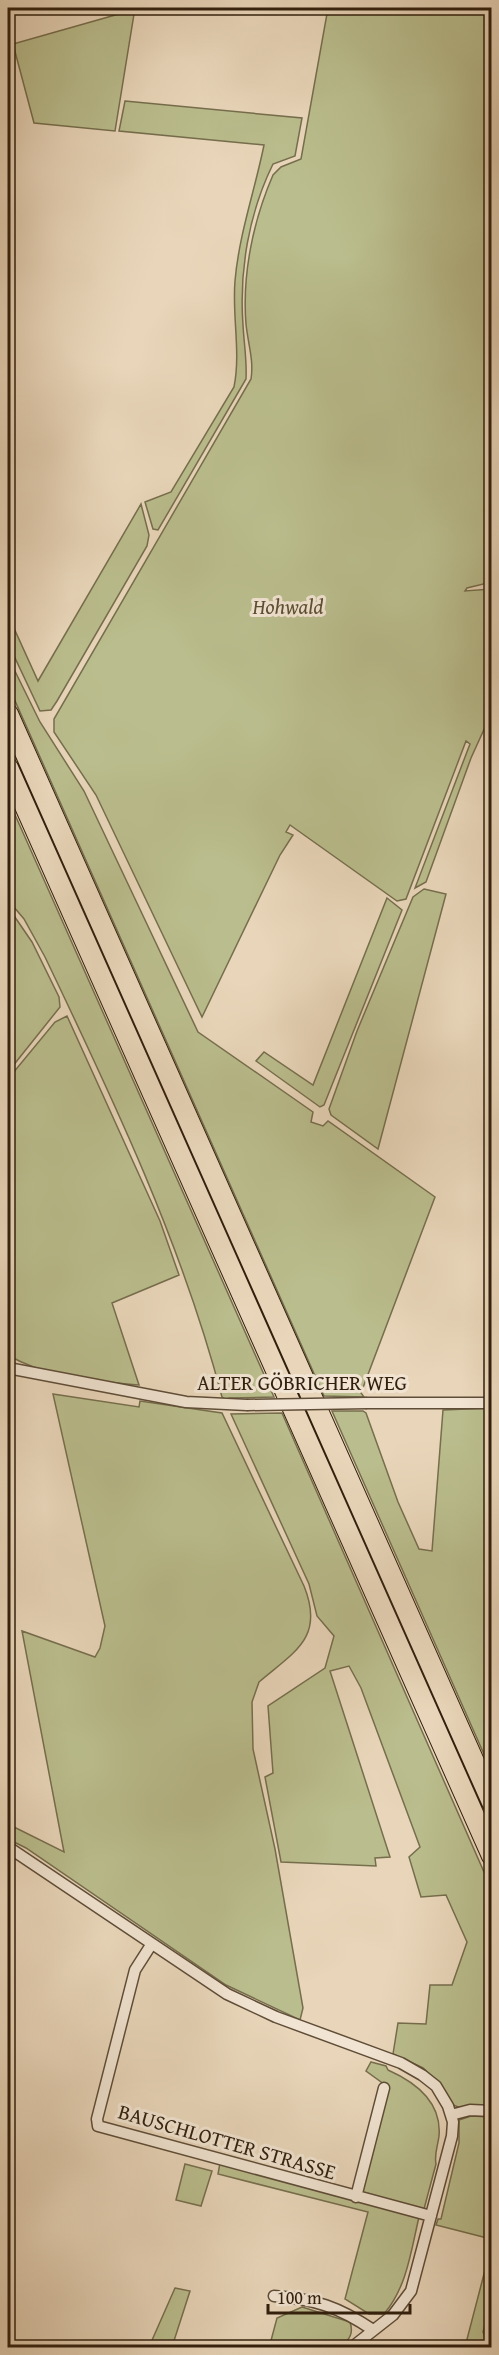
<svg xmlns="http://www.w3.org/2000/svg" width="499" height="2355" font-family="'Gentium Book Plus',serif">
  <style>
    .green { fill: #babd8d; stroke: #766e4d; stroke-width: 1.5 }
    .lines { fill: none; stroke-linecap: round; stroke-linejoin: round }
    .street-casing { stroke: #5f4d38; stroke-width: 13 }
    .highway-casing { stroke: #311f0d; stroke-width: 22 }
    .street { stroke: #f1e4d2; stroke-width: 10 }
    .highway { stroke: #e9d6ba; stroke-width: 20 }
    .street-bridge-casing { stroke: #5f4d38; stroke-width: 13; stroke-linecap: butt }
    .street-bridge { stroke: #f1e4d2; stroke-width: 10 }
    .labels { text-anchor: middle; stroke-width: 6; stroke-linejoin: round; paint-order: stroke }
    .park-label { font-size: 21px; font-style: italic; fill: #5a4e33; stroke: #f1e4d2 }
    .street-label { font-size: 21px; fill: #311f0d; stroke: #f1e4d2 }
  </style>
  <rect width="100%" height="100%" fill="#e9d6ba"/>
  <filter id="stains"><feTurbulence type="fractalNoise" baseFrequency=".00333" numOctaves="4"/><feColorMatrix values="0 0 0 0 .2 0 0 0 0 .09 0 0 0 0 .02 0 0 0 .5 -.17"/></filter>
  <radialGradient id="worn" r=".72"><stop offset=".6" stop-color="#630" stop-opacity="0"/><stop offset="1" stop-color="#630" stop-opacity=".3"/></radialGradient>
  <path class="green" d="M328 8H491L492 582 467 588 465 591 491 589V714L471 758 426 882 415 888 470 744 466 741 406 899 397 901 290 825 286 832 293 835 280 855 202 1017 96 795 54 732V719L251 379C254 360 248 344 246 324 242 275 253 221 273 175L281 167 301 159Z
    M133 10 134 14 115 131 34 123 13 44Z
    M125 101 302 118 295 156 273 164C249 213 239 270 243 325 244 344 247 360 246 379L158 530 153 529 145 502 171 492 234 387C241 352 232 316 235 281 239 234 255 190 264 145L119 131Z
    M141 504 149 535 147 546 57 701 51 710 40 711 8 643V615L38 681Z
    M8 657 40 722 84 791 198 1032 313 1112 311 1122 323 1126 328 1121 435 1197 361 1393 364 1397 324 1396 8 685Z
    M8 739 427 1679 491 1826V1832L8 745Z
    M8 799 274 1397 229 1398 228 1401 222 1397C182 1244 113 1099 45 957L24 919 8 900Z
    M424 889 446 894 378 1149 331 1115 329 1109 357 1031 413 897Z
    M387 898 402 910 324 1105 320 1107 256 1061 264 1052 313 1085Z
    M8 907 32 942 59 997 60 1007 8 1072Z
    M67 1016 160 1221 179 1275 112 1303 139 1385C96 1381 46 1378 8 1355V1079L55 1022Z
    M53 1394 139 1407 140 1401 222 1413 304 1586C325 1638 294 1652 259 1682L252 1702 253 1749 275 1849 303 2008 300 2020 226 1985 26 1848 8 1839V1824L64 1852 22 1631 95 1657 100 1648 105 1626Z
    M491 1408H492L491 1770 332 1411H363L366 1413 398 1502 419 1549 432 1551 443 1410Z
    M282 1413 491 1888V2106L458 2107 451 2104 441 2085 423 2068 393 2054 398 2023 426 2024 430 1985H452L467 1942 446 1895 421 1897 409 1857 420 1847 361 1688 349 1666 330 1671 390 1857 375 1858 376 1866 281 1862 265 1777 273 1773 268 1706 325 1668 334 1636 317 1616 309 1584 231 1414Z
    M371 2062 386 2066 388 2070C415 2082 442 2102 439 2136 438 2145 434 2154 436 2164L424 2209 361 2194 388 2087 366 2071Z
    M471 2116 491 2117V2239L436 2225 438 2219H441L459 2143V2120Z
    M220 2163 419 2217C411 2251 407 2287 384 2314H369L345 2299 368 2212 218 2174Z
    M185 2164 212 2171 201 2206 176 2200Z
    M491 2247V2302L483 2332 489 2347H465Z
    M175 2288 190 2291 172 2347H149Z
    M302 2307 350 2322C354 2334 349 2339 342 2347L269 2348 277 2318Z"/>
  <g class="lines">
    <g class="street-casing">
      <path id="street" d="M8 1368 186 1402 247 1405
        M367 1403H492
        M8 1847 227 1994 276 2017 401 2063 422 2075 436 2086 448 2106 453 2122 452 2136 411 2291 393 2315 351 2348
        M151 1945 135 1970 97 2119 98 2126 431 2216
        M451 2115 470 2110 492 2111
        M356 2197 384 2088
        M274 2296C315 2299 339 2307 373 2330"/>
    </g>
    <g class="highway-casing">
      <path id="highway" d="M8 714 492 1802
        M8 768 492 1856"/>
    </g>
    <use href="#street" class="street"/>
    <use href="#highway" class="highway"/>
    <g class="street-bridge-casing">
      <path id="street-bridge" d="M247 1405 367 1403"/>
    </g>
    <use href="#street-bridge" class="street-bridge"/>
  </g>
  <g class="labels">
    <g class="park-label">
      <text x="288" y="614">Hohwald</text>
    </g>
    <g class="street-label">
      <text x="302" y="1390">ALTER GÖBRICHER WEG</text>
      <text transform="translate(227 2142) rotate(16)" y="7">BAUSCHLOTTER STRASSE</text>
    </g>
  </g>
  <rect width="499" height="2355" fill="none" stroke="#e9d6ba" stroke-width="30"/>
  <rect x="9" y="9" width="481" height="2337" fill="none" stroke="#311f0d" stroke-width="3"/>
  <rect x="15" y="15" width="469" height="2325" fill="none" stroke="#311f0d" stroke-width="1.5"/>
  <path d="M268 2304v9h142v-9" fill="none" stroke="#311f0d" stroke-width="3"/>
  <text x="277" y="2304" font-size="18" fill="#311f0d" stroke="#f1e4d2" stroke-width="4.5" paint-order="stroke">100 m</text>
  <rect width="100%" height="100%" filter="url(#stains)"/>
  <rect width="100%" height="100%" fill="url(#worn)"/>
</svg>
